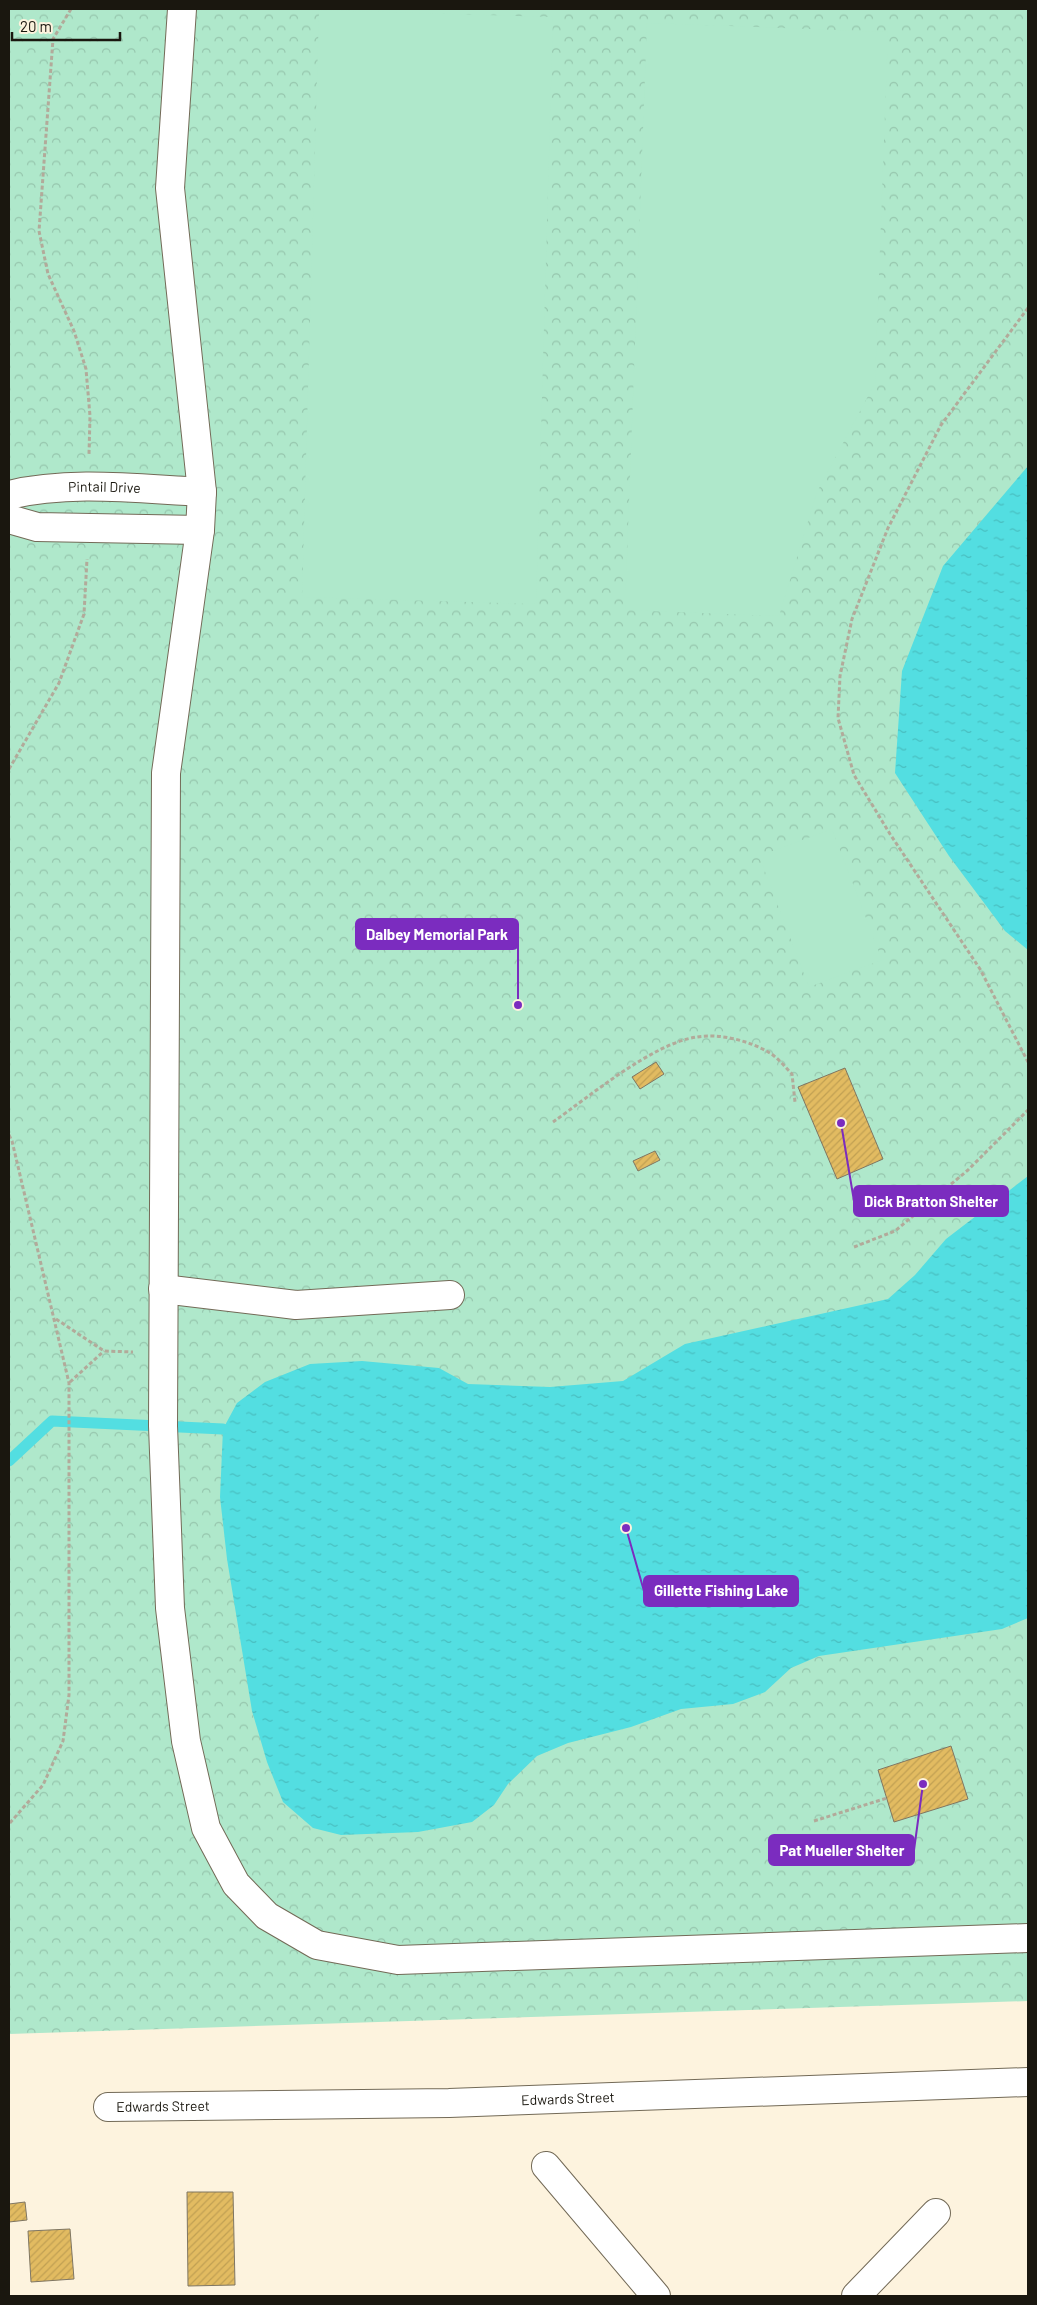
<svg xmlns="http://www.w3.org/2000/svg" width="1037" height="2305" font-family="Barlow,sans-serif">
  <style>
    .park { fill: url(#park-crowns) }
    .garden { fill: #afe8cb }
    .water { fill: url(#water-ripples) }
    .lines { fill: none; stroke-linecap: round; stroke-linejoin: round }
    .stream { stroke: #53dee1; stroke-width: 11 }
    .building { fill: url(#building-hatch); stroke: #7f7663 }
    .minor-casing { stroke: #736a57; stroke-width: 30 }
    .path { stroke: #b2aa9a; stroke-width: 3; stroke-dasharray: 4 2.5; stroke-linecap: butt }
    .minor { stroke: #fff; stroke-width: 28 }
    .labels { text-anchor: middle; stroke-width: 4; stroke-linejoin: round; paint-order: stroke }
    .street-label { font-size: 14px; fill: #1a170f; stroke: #fdf3de }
    .leader { fill: none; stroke: #7b2cbf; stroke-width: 2 }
    .callout-dot { fill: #7b2cbf; stroke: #fdf3de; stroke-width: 2 }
    .callout { fill: #7b2cbf; stroke: #7b2cbf; stroke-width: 2 }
    .callout-label { font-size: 15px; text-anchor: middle; font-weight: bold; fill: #fff }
  </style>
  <defs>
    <pattern id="park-crowns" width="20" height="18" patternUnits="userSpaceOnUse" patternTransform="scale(1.25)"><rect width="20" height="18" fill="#afe8cb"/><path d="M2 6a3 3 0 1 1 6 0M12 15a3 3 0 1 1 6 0" fill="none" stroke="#96c6ad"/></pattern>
    <pattern id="water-ripples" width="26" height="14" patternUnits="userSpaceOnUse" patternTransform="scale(1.25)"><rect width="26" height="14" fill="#53dee1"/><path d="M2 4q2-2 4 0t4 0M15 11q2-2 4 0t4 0" fill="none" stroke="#48bec0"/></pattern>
    <pattern id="building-hatch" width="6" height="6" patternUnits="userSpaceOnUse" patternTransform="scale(1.25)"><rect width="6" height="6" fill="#e2bb61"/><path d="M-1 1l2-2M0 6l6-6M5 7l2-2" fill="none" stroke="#c1a053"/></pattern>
  </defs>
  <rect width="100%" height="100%" fill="#fdf3de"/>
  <path class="park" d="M9 9H1028V2001L9 2034Z"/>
  <path class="garden" d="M319 10 553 17 536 604 302 597Z
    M647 23 888 32 875 383 817 492 779 616 625 610Z
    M832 829 882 960 809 987 759 856Z"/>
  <path class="water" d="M1028 466V950L1005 931 949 856 895 773 902 671 943 566Z
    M1028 1176V1618L1002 1629 819 1656 791 1668 765 1692 733 1704 681 1709 631 1727 568 1743 537 1756 508 1784 494 1805 472 1822 418 1832 341 1835 313 1828 283 1802 267 1762 252 1711 227 1559 220 1497 223 1429 237 1403 265 1382 310 1364 362 1361 439 1368 468 1384 550 1387 623 1381 685 1344 888 1299 915 1275 946 1239Z"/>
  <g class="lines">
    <path class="stream" d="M9 1461 52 1421 223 1429"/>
  </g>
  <path class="building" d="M656 1062 664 1074 640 1089 632 1077Z
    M845 1068 883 1159 837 1179 798 1087Z
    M655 1151 660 1160 638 1171 633 1161Z
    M951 1746 968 1799 894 1822 878 1770Z
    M187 2192H233L235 2285 188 2286Z
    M25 2202 27 2220 9 2222V2204Z
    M70 2229 74 2279 31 2282 28 2231Z"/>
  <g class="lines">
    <g class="minor-casing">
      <g id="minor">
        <path d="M182 9 170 188 202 492 200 530 166 773 163 1426 170 1608 186 1741 206 1828 236 1884 267 1916 317 1945 398 1960 1028 1938"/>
        <path id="s1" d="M9 495C71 480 139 489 202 492"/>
        <path d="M9 519 37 527 200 530"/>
        <path d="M163 1289 296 1305 450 1295"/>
        <path id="s2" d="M108 2107 449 2103 1028 2082"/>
        <path d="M546 2166 656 2296"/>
        <path d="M856 2296 936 2213"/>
      </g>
    </g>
    <path class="path" d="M71 9 53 39 39 231 48 274 74 331 86 369 90 416 89 454
      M1028 308 941 425 888 528 852 619 840 676 838 718 854 775 890 834 980 969 1028 1062
      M9 769 59 683 84 614 87 559
      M553 1122C590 1096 653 1043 697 1037 720 1033 750 1041 770 1053 778 1058 785 1067 792 1074L795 1102
      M9 1135 12 1141 69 1383V1695L63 1741 43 1785 9 1824
      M854 1247 895 1231 968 1170 1028 1110
      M56 1319 104 1351 133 1352
      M70 1382 104 1351
      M814 1821 887 1798"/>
    <use href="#minor" class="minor"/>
  </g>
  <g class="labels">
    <g class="street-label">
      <text dy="5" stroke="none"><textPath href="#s1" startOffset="96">Pintail Drive</textPath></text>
      <text dy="5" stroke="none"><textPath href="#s2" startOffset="460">Edwards Street</textPath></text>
      <text dy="5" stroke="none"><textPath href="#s2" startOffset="55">Edwards Street</textPath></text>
    </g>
  </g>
  <path class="leader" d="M518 1005L518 934M841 1123L854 1201M626 1528L644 1591M923 1784L914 1850"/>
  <g class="callout-dot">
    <circle cx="518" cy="1005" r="5"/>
    <circle cx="841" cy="1123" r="5"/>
    <circle cx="626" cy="1528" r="5"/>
    <circle cx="923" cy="1784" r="5"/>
  </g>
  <g class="callout">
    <rect x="356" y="919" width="162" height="30" rx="5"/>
    <rect x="854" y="1186" width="154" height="30" rx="5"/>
    <rect x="644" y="1576" width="154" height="30" rx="5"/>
    <rect x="769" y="1835" width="145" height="30" rx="5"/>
  </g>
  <g class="callout-label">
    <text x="437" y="940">Dalbey Memorial Park</text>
    <text x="931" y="1207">Dick Bratton Shelter</text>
    <text x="721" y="1596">Gillette Fishing Lake</text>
    <text x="842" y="1856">Pat Mueller Shelter</text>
  </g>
  <rect width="1037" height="2305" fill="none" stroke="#1a170f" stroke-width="20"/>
  <path d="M12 32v8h108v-8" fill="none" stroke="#1a170f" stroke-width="2.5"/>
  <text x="20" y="32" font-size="15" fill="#1a170f" stroke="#fdf3de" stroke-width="4" paint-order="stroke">20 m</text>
</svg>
